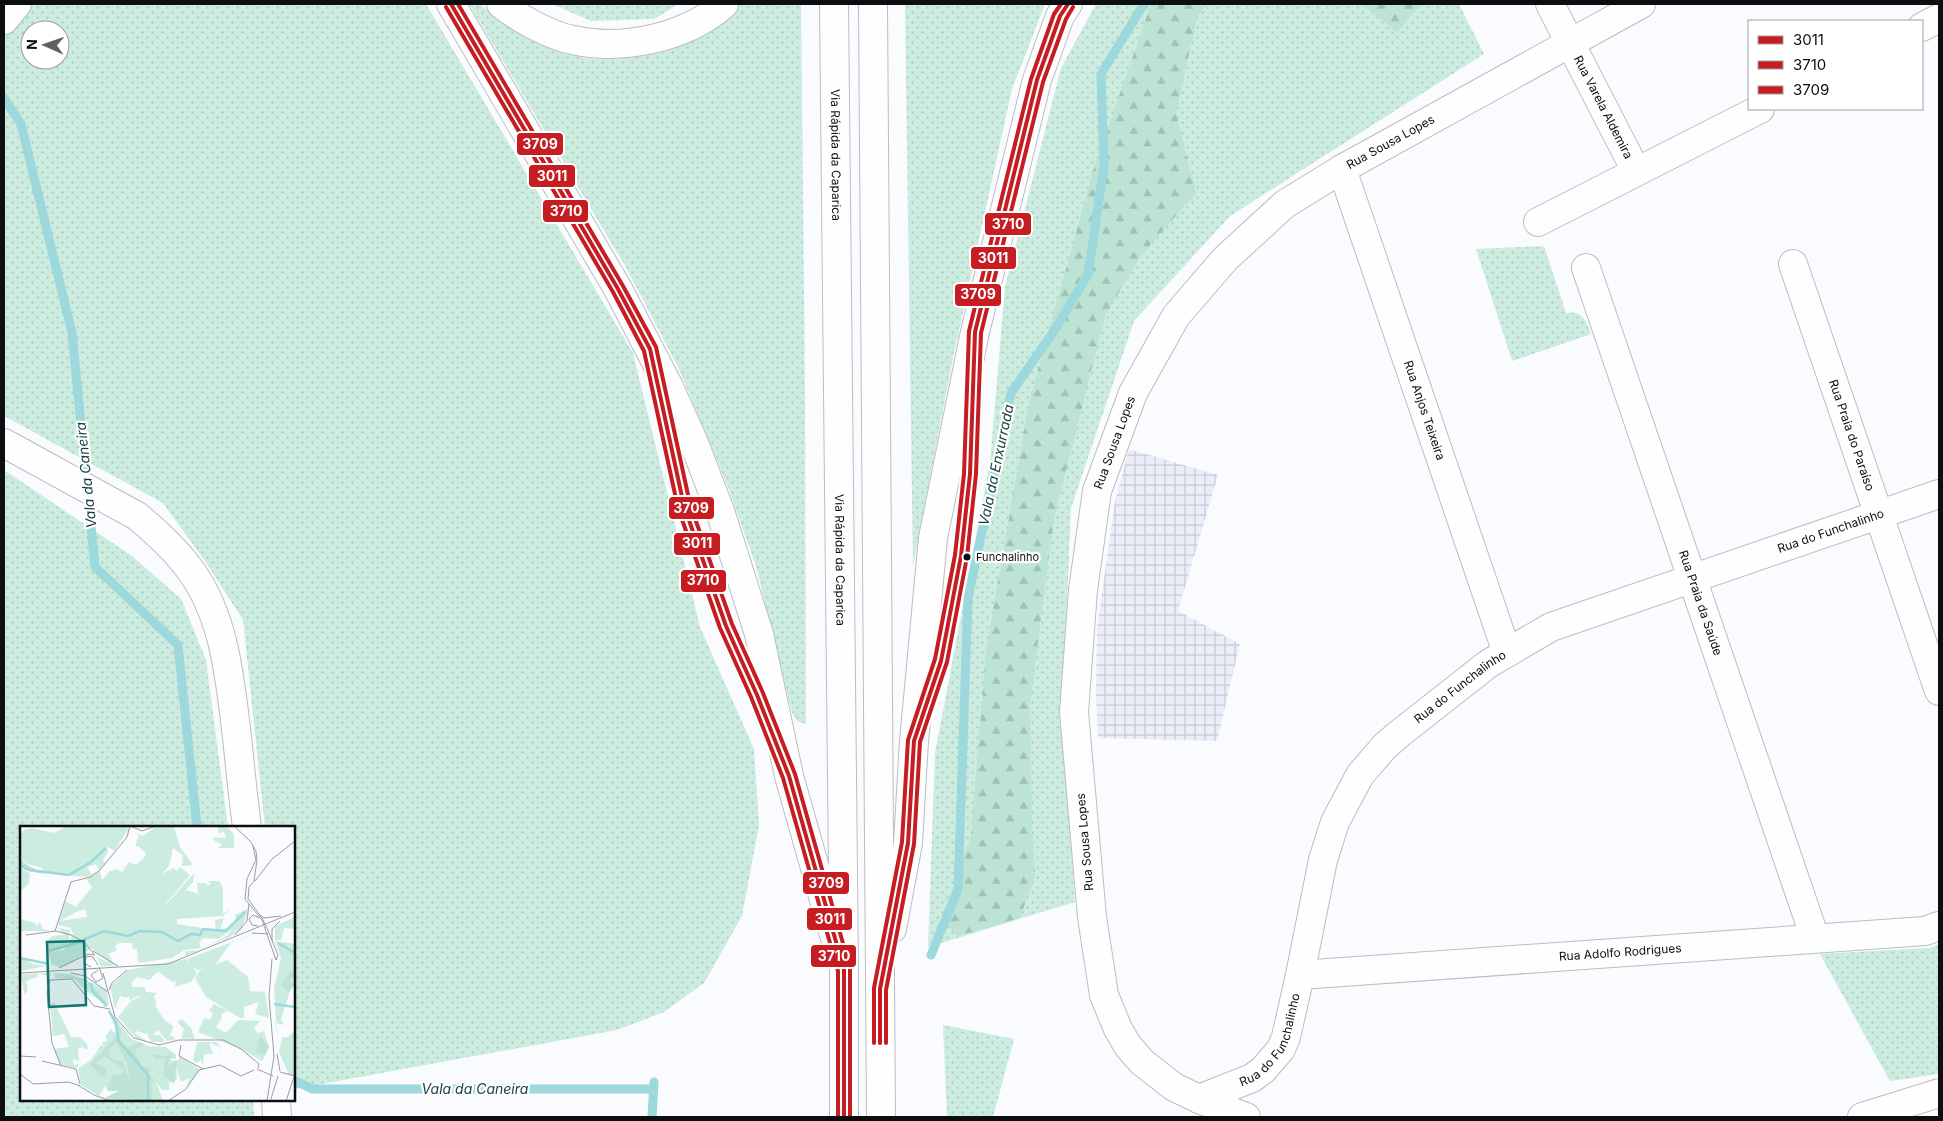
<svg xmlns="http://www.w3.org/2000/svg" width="1943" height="1121" font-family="Inter,sans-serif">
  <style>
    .industrial { fill: url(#industrial-grid) }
    .grass { fill: url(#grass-dots); fill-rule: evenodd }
    .forest { fill: url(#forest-firs) }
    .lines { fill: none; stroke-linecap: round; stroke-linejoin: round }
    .stream { stroke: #9cd8dc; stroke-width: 9 }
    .minor-casing { stroke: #bcbdc0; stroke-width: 30 }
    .major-casing { stroke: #bcbdc0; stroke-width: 30 }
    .highway-casing { stroke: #bcbdc0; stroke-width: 30 }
    .minor { stroke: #fefeff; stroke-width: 28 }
    .major { stroke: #fefeff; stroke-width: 28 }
    .highway { stroke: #fefeff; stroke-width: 28 }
    .bus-1-casing { stroke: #fff; stroke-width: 8 }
    .bus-2-casing { stroke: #fff; stroke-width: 8 }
    .bus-3-casing { stroke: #fff; stroke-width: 8 }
    .bus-1 { stroke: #c61d23; stroke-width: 4 }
    .bus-2 { stroke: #c61d23; stroke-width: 4 }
    .bus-3 { stroke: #c61d23; stroke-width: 4 }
    .bus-dot { fill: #0d0e12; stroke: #fff; stroke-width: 2 }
    .labels { text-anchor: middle; stroke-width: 4.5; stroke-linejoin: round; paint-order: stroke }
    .bus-label { font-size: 11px; fill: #0d0e12; stroke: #fff; text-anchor: start }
    .street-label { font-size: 12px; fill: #0d0e12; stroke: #fff }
    .water-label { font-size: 14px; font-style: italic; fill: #153e40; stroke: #fff }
    .inset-river { fill: none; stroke: #9cd8dc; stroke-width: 2.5 }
    .inset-road { fill: none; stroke: #9b9ca0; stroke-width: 1 }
    .view { fill: #0f766e; fill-opacity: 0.15; stroke: #0f766e; stroke-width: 2.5 }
    .inset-edge { fill: none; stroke: #0d0e12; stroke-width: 2.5 }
    .line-badge { stroke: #fff; stroke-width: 2 }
    .badge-label { font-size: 14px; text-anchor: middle; font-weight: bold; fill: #fff }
  </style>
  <defs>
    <pattern id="industrial-grid" width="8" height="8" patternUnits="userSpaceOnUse" patternTransform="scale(1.25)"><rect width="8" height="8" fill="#ebeef8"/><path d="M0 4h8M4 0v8" fill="none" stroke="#c8cbd4"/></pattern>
    <pattern id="grass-dots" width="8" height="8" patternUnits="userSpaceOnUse" patternTransform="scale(1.25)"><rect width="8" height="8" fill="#cbecdf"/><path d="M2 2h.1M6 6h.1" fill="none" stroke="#adc9be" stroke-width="1.8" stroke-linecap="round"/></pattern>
    <pattern id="forest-firs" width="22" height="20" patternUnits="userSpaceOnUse" patternTransform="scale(1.25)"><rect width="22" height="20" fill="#bce3d3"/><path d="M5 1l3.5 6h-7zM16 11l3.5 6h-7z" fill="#a0c2b4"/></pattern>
  </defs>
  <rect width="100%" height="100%" fill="#f9fbfe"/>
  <path class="industrial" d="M1129 449 1218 475 1178 611 1240 644 1217 741 1098 738 1096 693 1097 628 1115 501Z"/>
  <path class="grass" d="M4 4H426L633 353 700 627 754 749 759 825 742 916 704 983 664 1012 617 1030 294 1089V827H265L243 620 205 561 163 503 4 416ZM30 30H60V60H30Z
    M469 4H480C511 30 554 56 595 59 610 60 626 58 641 56 649 54 659 54 667 51 695 41 719 24 740 4H801L805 392 806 724C796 722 794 718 791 709L756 566 728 487 678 367 627 269Z
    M552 4H679L654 19 591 21Z
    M905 4H1045L1012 89 953 358 913 566Z
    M1096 4H1459L1484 54 1230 216 1134 321 1071 508 1062 721 1075 902 928 947 935 753 990 463 1005 287 1061 68Z
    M1544 246 1566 313C1582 310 1586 320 1591 334L1512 361 1476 249Z
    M4 470 132 556 181 599 206 660 228 827H21V1100H253L254 1117H4Z
    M1939 944V1074L1890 1081 1820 954 1929 948Z
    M943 1025 1014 1039 993 1117H947Z"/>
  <path class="forest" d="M1151 4H1207L1197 17 1176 113 1196 193 1140 257 1105 316 1054 518 1030 703 1032 826 1035 875 1020 918 958 936 943 920 971 836 986 651 1029 403 1093 171Z
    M1361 4H1421L1397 32Z"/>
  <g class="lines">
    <path class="stream" d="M4 98 21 124 72 333 95 567 178 645 197 827
      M931 955 958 889 968 598 1011 393 1056 328 1088 274 1104 166 1101 74 1144 4
      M298 1082 312 1089H653
      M652 1117 654 1082"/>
    <g class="minor-casing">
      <g id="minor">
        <path id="s1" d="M1550 4 1636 171"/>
        <path d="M1922 27 1939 18"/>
        <path id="s2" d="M1342 169 1507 653"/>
        <path d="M1538 222 1760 109"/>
        <path id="s3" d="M1793 264 1939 691"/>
        <path id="s4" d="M1586 268 1815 938"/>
        <path d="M4 443 137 516C155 531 174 548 188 567 225 614 230 680 237 737 240 767 243 797 247 827"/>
        <path id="s5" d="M1300 975 1925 931 1939 926"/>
        <path id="s6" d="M1199 1099 1252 1078 1263 1070 1281 1049 1286 1037 1300 975 1323 860 1335 822 1360 775 1385 746 1399 734 1488 664 1551 627 1939 494"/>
        <path d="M276 1100 277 1117"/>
        <path id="s7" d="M1246 1117 1199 1099 1174 1087 1142 1062 1128 1046 1118 1029 1104 995 1092 917 1074 712 1083 590 1097 491 1133 393 1176 316 1225 259 1285 204 1342 169 1641 4"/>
        <path d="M1862 1117 1939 1093"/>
      </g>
    </g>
    <g class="major-casing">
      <path id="major" d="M4 20 17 4"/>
    </g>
    <g class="highway-casing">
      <g id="highway">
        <path d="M451 4 618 289 669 387 694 443 720 511 759 634 789 776 834 935"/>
        <path d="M501 4C518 18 551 36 573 40 622 51 686 38 724 4"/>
        <path id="s8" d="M834 4 844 970V1117"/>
        <path d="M873 4 881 1117"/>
        <path d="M892 929 908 843 914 741 933 538 975 332 1037 80 1060 16 1068 4"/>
      </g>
    </g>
    <use href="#minor" class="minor"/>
    <use href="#major" class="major"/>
    <use href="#highway" class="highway"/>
    <g class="bus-1-casing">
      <path id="bus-1" d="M451 4 618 289 650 349 684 506 726 626 757 695 789 776 844 970V1117
        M880 1043V989L908 843 914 741 941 661 961 556 970 474 975 332 1037 80 1060 16 1068 4"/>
    </g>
    <g class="bus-2-casing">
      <path id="bus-2" d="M446 7 613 292 644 351 678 508 720 628 751 697 783 778 838 971V1117
        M886 1043V990L914 844 920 742 947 662 967 557 976 474 981 333 1043 82 1066 19 1073 7"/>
    </g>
    <g class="bus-3-casing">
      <path id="bus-3" d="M458 4 623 286 656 347 690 504 732 624 763 693 795 774 850 968V1117
        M874 1043V988L902 842 908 740 935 659 955 555 964 474 969 331 1031 79 1054 14 1061 4"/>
    </g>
    <use href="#bus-1" class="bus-1"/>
    <use href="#bus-2" class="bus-2"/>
    <use href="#bus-3" class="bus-3"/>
  </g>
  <circle class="bus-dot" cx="967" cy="557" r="4.5"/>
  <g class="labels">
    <g class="bus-label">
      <text x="976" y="561">Funchalinho</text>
    </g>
    <g class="street-label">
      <text dy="4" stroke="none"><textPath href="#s1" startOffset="116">Rua Varela Aldemira</textPath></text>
      <text dy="4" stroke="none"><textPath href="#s7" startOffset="1175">Rua Sousa Lopes</textPath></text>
      <text dy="4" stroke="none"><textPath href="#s8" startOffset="151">Via Rápida da Caparica</textPath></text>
      <text dy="4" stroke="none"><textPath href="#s2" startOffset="255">Rua Anjos Teixeira</textPath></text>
      <text dy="4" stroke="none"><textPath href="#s3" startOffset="181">Rua Praia do Paraíso</textPath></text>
      <text dy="4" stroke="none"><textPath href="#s7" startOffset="755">Rua Sousa Lopes</textPath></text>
      <text dy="4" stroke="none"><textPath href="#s6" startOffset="924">Rua do Funchalinho</textPath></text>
      <text dy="4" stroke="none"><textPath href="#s8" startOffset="556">Via Rápida da Caparica</textPath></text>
      <text dy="4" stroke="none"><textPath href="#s4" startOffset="354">Rua Praia da Saúde</textPath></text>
      <text dy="4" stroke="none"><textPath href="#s6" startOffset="519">Rua do Funchalinho</textPath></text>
      <text transform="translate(1085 842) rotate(-95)" y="4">Rua Sousa Lopes</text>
      <text dy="4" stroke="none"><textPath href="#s5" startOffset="321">Rua Adolfo Rodrigues</textPath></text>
      <text dy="4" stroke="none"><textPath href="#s6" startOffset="100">Rua do Funchalinho</textPath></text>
    </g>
    <g class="water-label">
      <text transform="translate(996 465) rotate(-78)" y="5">Vala da Enxurrada</text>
      <text transform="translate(86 475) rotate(-96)" y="5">Vala da Caneira</text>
      <text x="475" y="1094">Vala da Caneira</text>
    </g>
  </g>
  <g transform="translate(20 826)">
    <rect width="275" height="275" fill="#f9fbfe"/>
    <path d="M47 0H107L108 4 94 25 87 20 88 26 83 34 85 38 79 44 76 38 67 41 72 49 66 51 25 47 22 42 5 37 0 29V9L4 4 12 2 34 7ZM138 0H154L160 21 173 39 162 40 163 29 153 22 149 40 142 48 153 42 157 45 136 71 146 79 174 47 173 56 166 64 183 69 178 67 177 57H186L187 60 191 58 188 55H199L203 62V88L211 83 203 90 157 93V98L196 104 195 94 204 92 200 103 209 102 216 97 215 89 229 82 222 102 212 110 165 130V125L178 124 194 117 208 109 211 104 198 113 183 112 179 117 181 122 164 124 152 132 118 137 117 123H113L112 117H99L95 120 97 124 89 128 94 140H81L76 131 90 137 71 122 53 136 40 141 32 139 28 126 44 124 53 108 51 102 38 99 45 75 56 81 72 61 66 53 80 45 82 54 90 45 97 43 102 46 109 36 116 39 122 34 126 29 125 26 118 20 115 21 119 9 110 3 122 10ZM65 83 67 91 40 95 56 86ZM198 0 207 1 214 8V22H198L202 18 196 16 194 14 193 11 206 12 204 6 198 7ZM0 41 10 48 9 57 1 65ZM275 91V103L264 102 261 114H255V100ZM0 93 15 97 17 101 18 97 22 99V103L31 105H0ZM38 102 50 104 49 115 42 123 27 125 26 116 32 110 45 109ZM237 107 211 117 195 139 207 134 228 151 230 165 245 166 249 192 235 188 239 176 224 181V192H220L186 171 175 152 180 144 194 139 178 144 173 141 177 147 171 156 155 161 156 155 153 156 138 146 129 154 117 151 111 157 112 161H124L126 166 137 167 134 170 137 180 119 170 110 174 108 169 107 172 100 170 96 180 99 183 95 182 90 161 108 144 166 133 172 141 167 133ZM255 115 275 118V158L272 159 261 193 264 199 256 197 258 211 255 196 259 195H256L254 162 261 132ZM0 131 13 138 27 140 0 145ZM31 147V150L18 148 17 151 6 155 8 164 5 169 0 148ZM34 147 50 148 86 163 89 178 83 182 84 177 64 164 55 153 35 152ZM120 171 134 178 145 195 154 200 150 209 156 213 147 215 138 204 133 209H140L145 216H131L127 208 116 205 115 207 129 217 116 212 98 191 111 175ZM34 176 51 211 61 212 67 218 68 224 62 221 58 223 59 236 53 233 54 240 59 237 57 242 41 239 34 223 49 221 44 208 33 210 30 179ZM194 178 208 185 201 188 202 192 196 201 206 207 218 194 240 195 234 202 238 207 244 205 249 221 242 235 223 224 178 206 184 192 190 194 193 187 189 185ZM88 183 112 213 128 220 146 221 156 229V233L150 232 152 235 158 234 157 238 160 230 180 244 165 262 170 252 161 256 156 241 157 252 154 257 149 256V264H142L136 255 143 275H94L85 272 99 265H88L85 260 79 270 61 259 58 243 72 233 81 219 84 221 82 217 88 214 85 212 90 203 98 209ZM162 193 171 202 175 213 161 212 164 203 157 196ZM275 204V250L269 249 259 226 262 211H268ZM177 216H195L198 217 203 229 199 221 189 216 193 228H184L183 241 181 234 176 237 173 234Z" fill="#cbecdf" fill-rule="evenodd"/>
    <path d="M0 30 4 37 24 48 5 44 0 39ZM273 143 275 149 269 156 275 158 269 166 261 159ZM34 148 66 153 86 176 65 161 68 157 65 155ZM94 196 101 204 100 214 107 222 119 216 124 218 114 225 122 240 141 245 131 243 128 247 136 256 131 255 132 275 85 272 99 265H88V261L92 250 103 248 104 243 84 230 75 237 86 243V251L81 250 70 238 98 209ZM96 216 108 239 109 255 103 236 93 234 87 227ZM240 210 249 220 245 230 236 226ZM150 226 153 232H149L148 240 157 235 154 257 144 250 145 232 135 233 132 229 148 230Z" fill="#bce3d3" fill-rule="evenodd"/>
    <path d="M160 41 170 49 145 79 136 71Z" fill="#cbecdf"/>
    <path class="inset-river" d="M0 39 9 44 49 49 71 36 86 22M63 114 84 105 108 110 120 105 142 106 158 115 171 108 180 109 183 103 206 105 225 86M258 117 275 127M29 125 59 116M0 132 29 138M71 157 73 166 87 180M254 178 275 181M89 185 96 197 98 214 128 249V275"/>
    <path class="inset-road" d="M110 0 122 5 136 0M214 0 230 15 232 18 233 20 236 25 237 34 234 55 229 61 228 73 242 92 247 102 258 129 256 134 242 94 225 73 227 53 236 34 233 20M235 55 252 33 275 15M240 89 244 92 261 90M238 100 232 99 229 93 233 89 240 92M35 105 51 56 70 51 80 44 107 11 110 0M232 107 248 108M6 109 36 105 51 109 64 116 74 128M215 109 227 95 229 78M252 115V103L260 95M73 125 98 140M71 141 64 137 67 130 73 131 78 139M39 142 68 128 75 129M78 144 71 149 76 156 83 152 79 141M0 147 148 138 275 86M51 147 65 150 88 166M83 147 95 191 114 212 139 219 159 214H203L221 223 239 238 238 242M89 164 92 157 107 144M161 219 159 230 183 243M257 228 260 245M0 230 16 231M22 235 56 243 60 258M41 240 32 217 27 166 30 154 52 153 74 180 90 183M237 243 253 250M260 246 275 250M0 248 13 258 49 256 60 260M58 259 74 269 91 275M251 273 258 250M148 275 166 263 179 244 200 239 221 250 234 244M247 275 254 230 249 171 252 133M266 275 274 251"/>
    <path class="view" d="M64 115 66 179 29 181 27 116Z"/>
    <rect width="275" height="275" class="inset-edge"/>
  </g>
  <g class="line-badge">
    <rect x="516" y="132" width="48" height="24" rx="5" fill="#c61d23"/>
    <rect x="528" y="164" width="48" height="24" rx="5" fill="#c61d23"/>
    <rect x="542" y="199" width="47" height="24" rx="5" fill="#c61d23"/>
    <rect x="984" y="212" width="48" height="24" rx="5" fill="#c61d23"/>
    <rect x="970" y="246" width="47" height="24" rx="5" fill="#c61d23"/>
    <rect x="954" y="283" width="48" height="24" rx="5" fill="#c61d23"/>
    <rect x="668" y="496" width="47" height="24" rx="5" fill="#c61d23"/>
    <rect x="673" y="532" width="48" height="24" rx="5" fill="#c61d23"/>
    <rect x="680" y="569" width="47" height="24" rx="5" fill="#c61d23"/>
    <rect x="802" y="871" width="48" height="24" rx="5" fill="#c61d23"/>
    <rect x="806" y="907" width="47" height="24" rx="5" fill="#c61d23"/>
    <rect x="810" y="944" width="47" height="24" rx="5" fill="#c61d23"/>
  </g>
  <g class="badge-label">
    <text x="540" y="149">3709</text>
    <text x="552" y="181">3011</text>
    <text x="566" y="216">3710</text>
    <text x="1008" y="229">3710</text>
    <text x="993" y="263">3011</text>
    <text x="978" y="299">3709</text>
    <text x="691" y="513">3709</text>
    <text x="697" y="548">3011</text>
    <text x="703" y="585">3710</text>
    <text x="826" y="888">3709</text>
    <text x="830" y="924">3011</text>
    <text x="834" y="961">3710</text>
  </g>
  <rect width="1943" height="1121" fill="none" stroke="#0d0e12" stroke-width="10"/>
  <rect x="1748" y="20" width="175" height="90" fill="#ffffff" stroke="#9e9fa0"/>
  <rect x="1758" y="36" width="25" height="8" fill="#c61d23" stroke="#9e9fa0"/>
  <text x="1793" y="45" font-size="15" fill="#0d0e12">3011</text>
  <rect x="1758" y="61" width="25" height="8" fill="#c61d23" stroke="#9e9fa0"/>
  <text x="1793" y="70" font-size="15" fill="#0d0e12">3710</text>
  <rect x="1758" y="86" width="25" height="8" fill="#c61d23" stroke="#9e9fa0"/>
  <text x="1793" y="95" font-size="15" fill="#0d0e12">3709</text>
  <g transform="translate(45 45) rotate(272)"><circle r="24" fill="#ffffff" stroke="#9e9fa0"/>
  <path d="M0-4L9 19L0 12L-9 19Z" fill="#606165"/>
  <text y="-8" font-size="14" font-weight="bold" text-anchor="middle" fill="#0d0e12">N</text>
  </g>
</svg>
